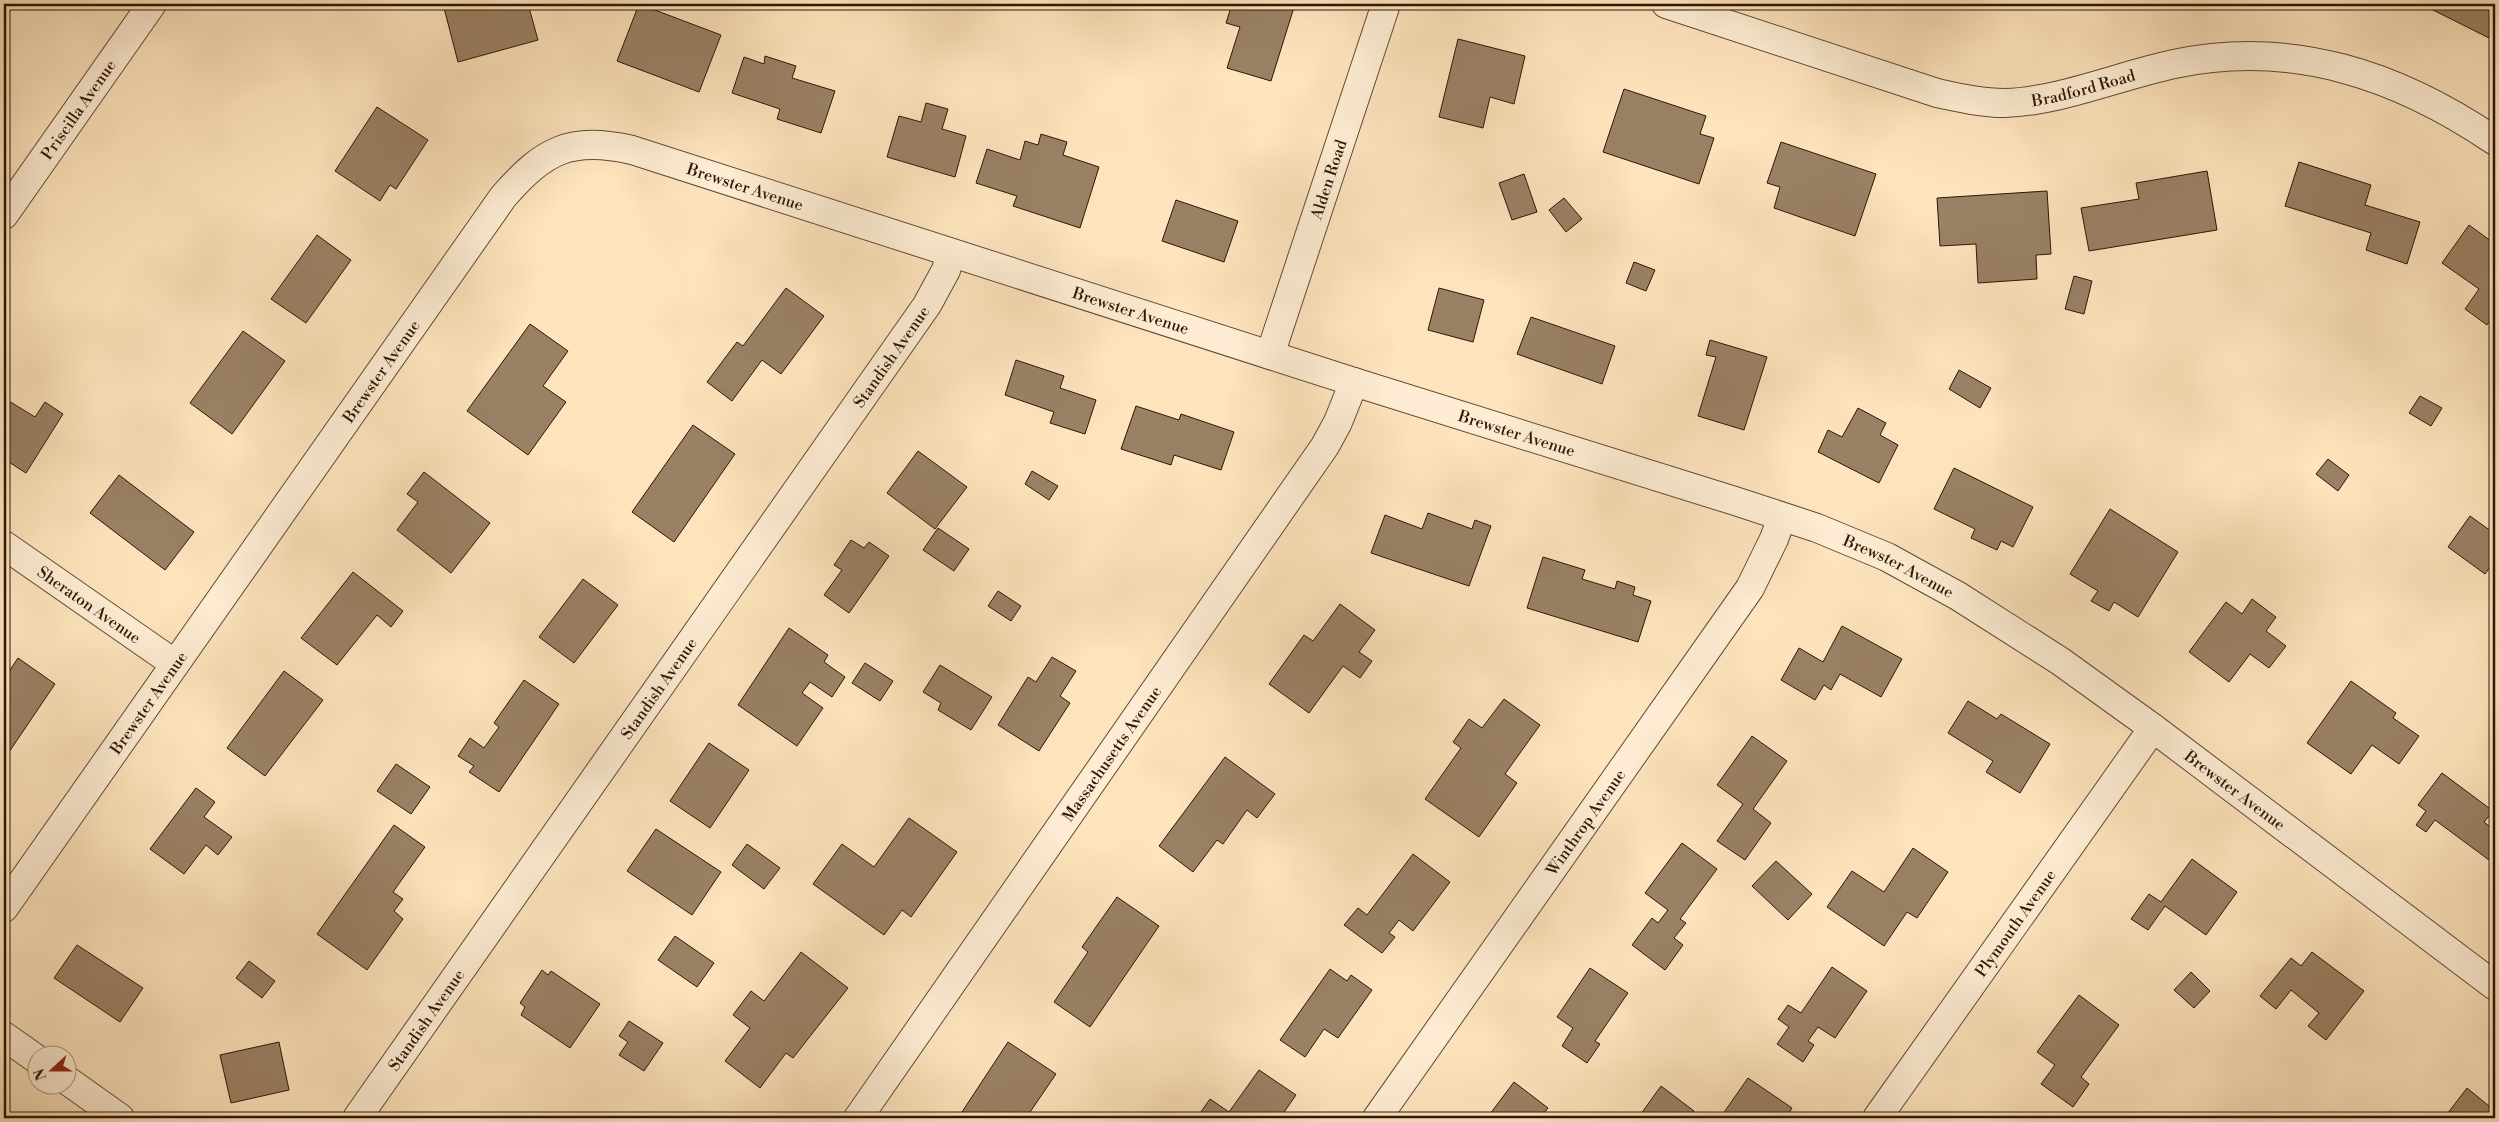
<svg xmlns="http://www.w3.org/2000/svg" width="2499" height="1122" font-family="'Libre Bodoni',serif">
  <style>
    .building { fill: #9a8165; stroke: #2e1605 }
    .lines { fill: none; stroke-linecap: round; stroke-linejoin: round }
    .minor-casing { stroke: #624a33; stroke-width: 30 }
    .minor { stroke: #feedd4; stroke-width: 28 }
    .labels { text-anchor: middle; stroke-width: 5; stroke-linejoin: round; paint-order: stroke }
    .street-label { font-size: 16px; fill: #2e1605; stroke: #feedd4 }
  </style>
  <rect width="100%" height="100%" fill="#fde4bd"/>
  <filter id="stains"><feTurbulence type="fractalNoise" baseFrequency=".004" numOctaves="4"/><feColorMatrix values="0 0 0 0 .2 0 0 0 0 .09 0 0 0 0 .02 0 0 0 .5 -.17"/></filter>
  <radialGradient id="worn" r=".72"><stop offset=".6" stop-color="#630" stop-opacity="0"/><stop offset="1" stop-color="#630" stop-opacity=".3"/></radialGradient>
  <path class="building" d="M443 4H528L538 40 458 62Z
    M639 4 721 35 699 92 617 61Z
    M1232 4H1295L1271 81 1227 68 1240 27 1226 23Z
    M2421 4H2495V41Z
    M1458 39 1525 56 1514 104 1490 97 1483 128 1439 117Z
    M765 56 796 66 792 78 835 91 821 133 777 119 780 109 732 93 744 57 764 64Z
    M1624 89 1706 116 1700 134 1714 138 1699 184 1603 152Z
    M926 103 948 109 942 129 966 136 955 177 887 157 899 116 921 122Z
    M377 107 428 140 396 189 390 185 380 201 335 171Z
    M1041 134 1067 142 1063 155 1099 167 1080 228 1013 206 1017 196 976 183 987 149 1020 160 1025 141 1038 145Z
    M1781 142 1876 174 1855 236 1774 208 1780 187 1767 183Z
    M2299 162 2371 185 2365 205 2420 222 2407 264 2366 250 2371 233 2285 206Z
    M2207 171 2217 230 2089 251 2081 208 2139 199 2136 183Z
    M1524 174 1537 212 1512 220 1499 183Z
    M2047 191 2051 254 2036 255 2037 279 1978 283 1976 244 1940 246 1937 198Z
    M1564 198 1582 219 1566 232 1549 210Z
    M1176 200 1238 221 1224 262 1162 241Z
    M2469 225 2495 244V313L2487 325 2465 309 2479 289 2442 263Z
    M317 235 351 260 306 323 271 299Z
    M1634 262 1655 270 1646 291 1626 283Z
    M2074 276 2092 281 2084 314 2065 309Z
    M786 288 824 316 781 374 762 360 732 401 707 382 737 342 743 346Z
    M1439 288 1484 300 1473 342 1428 330Z
    M1531 317 1615 346 1602 384 1517 354Z
    M530 324 568 351 543 386 566 402 528 455 467 411Z
    M243 331 285 361 232 434 190 403Z
    M1710 340 1767 357 1744 430 1698 416 1716 357 1706 355Z
    M1016 360 1064 376 1060 388 1096 400 1085 434 1050 423 1054 412 1005 395Z
    M1959 370 1991 388 1980 408 1949 389Z
    M2420 396 2442 408 2431 426 2409 413Z
    M4 398 35 417 45 402 63 414 26 473 4 459Z
    M1136 406 1179 420 1181 414 1234 432 1221 470 1174 455 1171 465 1121 449Z
    M1858 408 1886 423 1880 435 1898 445 1879 483 1818 452 1828 430 1842 437Z
    M693 425 735 454 674 542 632 512Z
    M918 451 967 487 935 529 887 493Z
    M2328 459 2349 475 2338 491 2316 474Z
    M1954 468 2033 507 2013 547 2001 541 1997 550 1971 538 1975 529 1934 509Z
    M1032 471 1058 486 1049 500 1025 484Z
    M424 472 490 523 451 573 397 530 418 502 407 494Z
    M119 475 194 532 165 570 90 513Z
    M2110 509 2178 552 2138 617 2114 602 2109 611 2091 601 2098 591 2070 574Z
    M1428 513 1472 529 1475 520 1491 526 1469 586 1371 553 1385 515 1422 529Z
    M2470 516 2495 534V560L2485 574 2448 547Z
    M938 528 969 549 954 571 923 550Z
    M851 540 864 548 869 542 889 556 849 613 824 595 842 570 834 565Z
    M1543 557 1585 570 1582 579 1615 589 1617 581 1635 587 1633 595 1651 601 1638 642 1527 608Z
    M353 572 403 611 391 627 377 615 337 665 301 638Z
    M583 579 618 605 574 663 539 637Z
    M998 591 1021 606 1011 621 988 606Z
    M2252 599 2276 617 2266 631 2286 646 2269 668 2250 654 2229 682 2189 652 2226 602 2242 614Z
    M1340 604 1375 630 1359 652 1372 661 1360 678 1343 666 1309 713 1269 684 1304 635 1313 641Z
    M1842 626 1902 659 1881 697 1840 674 1831 690 1824 685 1815 700 1781 680 1799 648 1823 662Z
    M789 628 828 655 824 662 845 677 832 697 810 682 802 693 823 708 797 746 738 705Z
    M1052 657 1076 671 1060 696 1070 703 1039 751 998 725 1028 677 1036 682Z
    M18 658 55 684 7 755 4 753V679Z
    M865 663 893 681 880 701 852 683Z
    M940 665 992 697 971 730 938 710 941 703 923 692Z
    M284 671 323 700 265 776 227 748Z
    M524 680 559 704 499 792 469 772 474 766 458 756 470 738 484 748 499 727 494 723Z
    M2351 681 2396 713 2393 718 2419 736 2399 764 2372 745 2351 774 2307 743Z
    M1504 699 1540 725 1505 774 1517 783 1479 837 1425 799 1461 748 1453 742 1469 719 1482 728Z
    M1968 701 1997 719 2001 714 2050 744 2020 793 1986 772 1993 761 1948 733Z
    M1752 736 1787 761 1753 809 1771 823 1745 860 1717 841 1743 804 1717 785Z
    M709 743 749 770 710 828 670 801Z
    M1225 757 1275 794 1257 818 1247 810 1223 844 1217 840 1193 872 1159 846Z
    M396 764 430 787 411 814 377 791Z
    M2442 773 2493 811 2484 822 2495 831V851L2489 860 2435 820 2426 832 2416 825 2426 811 2418 805Z
    M196 788 215 802 204 817 232 837 218 855 206 845 184 874 150 849Z
    M909 818 957 852 911 917 902 910 884 935 813 884 842 844 874 867Z
    M394 825 425 847 393 892 403 899 394 911 403 919 367 970 317 934Z
    M656 829 721 872 692 915 627 871Z
    M1682 843 1717 869 1680 919 1686 923 1674 938 1683 945 1665 970 1632 945 1652 918 1658 923 1668 910 1645 893Z
    M747 844 780 868 764 889 732 865Z
    M1913 848 1948 872 1917 918 1907 912 1884 946 1827 907 1852 871 1884 892Z
    M1413 854 1450 882 1413 931 1399 920 1389 933 1395 937 1382 953 1344 925 1358 908 1367 915Z
    M2192 859 2237 892 2206 935 2165 906 2148 930 2131 919 2149 894 2161 902Z
    M1776 861 1812 894 1788 920 1752 886Z
    M1117 897 1159 926 1090 1027 1054 1002 1088 952 1082 947Z
    M675 936 714 963 697 987 658 960Z
    M77 945 143 988 120 1022 54 978Z
    M801 952 848 988 793 1058 786 1053 760 1088 725 1061 750 1028 733 1015 751 991 764 1001Z
    M2312 952 2364 991 2326 1040 2308 1026 2319 1013 2291 990 2276 1009 2260 996 2291 958 2301 966Z
    M249 961 275 981 262 998 236 978Z
    M1832 967 1867 991 1835 1038 1818 1027 1808 1041 1814 1045 1803 1062 1777 1044 1789 1027 1778 1019 1788 1005 1801 1013Z
    M1590 968 1628 993 1595 1041 1600 1044 1587 1063 1562 1046 1573 1028 1557 1017Z
    M1330 969 1347 981 1351 975 1372 990 1338 1038 1324 1029 1305 1057 1280 1040Z
    M542 970 548 975 551 971 600 1004 570 1048 521 1015 525 1007 520 1003Z
    M2191 972 2210 991 2194 1008 2174 990Z
    M2079 995 2119 1025 2081 1077 2089 1084 2073 1107 2041 1084 2055 1065 2037 1052Z
    M629 1021 663 1043 644 1071 619 1055 628 1042 619 1036Z
    M279 1042 289 1090 231 1103 220 1055Z
    M1008 1042 1056 1074 1026 1118H958Z
    M1259 1070 1296 1095 1280 1118H1200L1198 1116 1210 1099 1229 1112Z
    M1748 1078 1792 1108 1786 1118H1720Z
    M1514 1082 1548 1108 1540 1118H1487Z
    M1661 1086 1694 1111 1688 1118H1638Z
    M2467 1088 2495 1111V1118H2444Z"/>
  <g class="lines">
    <g class="minor-casing">
      <g id="minor">
        <path id="s1" d="M1666 4 1937 93C1960 98 1982 103 2005 103 2057 102 2122 75 2174 64 2292 39 2398 75 2495 141"/>
        <path id="s2" d="M4 215 152 4"/>
        <path id="s3" d="M1270 355 1386 4"/>
        <path id="s4" d="M4 545 175 664"/>
        <path id="s5" d="M4 908 503 197C544 150 570 136 632 150L1354 382 1735 501 1817 528 1887 557 1958 596 2060 661 2153 728 2495 986"/>
        <path d="M4 1036 38 1060"/>
        <path d="M68 1081 120 1118"/>
        <path id="s6" d="M357 1118 927 305 946 270 951 253"/>
        <path id="s7" d="M858 1118 1325 446 1338 422 1354 382"/>
        <path id="s8" d="M1377 1118 1750 588 1774 539 1782 517"/>
        <path id="s9" d="M1877 1118 2153 728"/>
      </g>
    </g>
    <use href="#minor" class="minor"/>
  </g>
  <g class="labels">
    <g class="street-label">
      <text dy="6" stroke="none"><textPath href="#s1" startOffset="434">Bradford Road</textPath></text>
      <text dy="6" stroke="none"><textPath href="#s2" startOffset="129">Priscilla Avenue</textPath></text>
      <text dy="6" stroke="none"><textPath href="#s3" startOffset="185">Alden Road</textPath></text>
      <text dy="6" stroke="none"><textPath href="#s5" startOffset="1135">Brewster Avenue</textPath></text>
      <text dy="6" stroke="none"><textPath href="#s5" startOffset="1540">Brewster Avenue</textPath></text>
      <text dy="6" stroke="none"><textPath href="#s6" startOffset="930">Standish Avenue</textPath></text>
      <text dy="6" stroke="none"><textPath href="#s5" startOffset="656">Brewster Avenue</textPath></text>
      <text dy="6" stroke="none"><textPath href="#s5" startOffset="1945">Brewster Avenue</textPath></text>
      <text dy="6" stroke="none"><textPath href="#s5" startOffset="2350">Brewster Avenue</textPath></text>
      <text dy="6" stroke="none"><textPath href="#s4" startOffset="104">Sheraton Avenue</textPath></text>
      <text dy="6" stroke="none"><textPath href="#s6" startOffset="525">Standish Avenue</textPath></text>
      <text dy="6" stroke="none"><textPath href="#s5" startOffset="251">Brewster Avenue</textPath></text>
      <text dy="6" stroke="none"><textPath href="#s7" startOffset="444">Massachusetts Avenue</textPath></text>
      <text dy="6" stroke="none"><textPath href="#s5" startOffset="2755">Brewster Avenue</textPath></text>
      <text dy="6" stroke="none"><textPath href="#s8" startOffset="362">Winthrop Avenue</textPath></text>
      <text dy="6" stroke="none"><textPath href="#s9" startOffset="239">Plymouth Avenue</textPath></text>
      <text dy="6" stroke="none"><textPath href="#s6" startOffset="120">Standish Avenue</textPath></text>
    </g>
  </g>
  <rect width="2499" height="1122" fill="none" stroke="#fde4bd" stroke-width="20"/>
  <rect x="5" y="5" width="2489" height="1112" fill="none" stroke="#2e1605" stroke-width="2.5"/>
  <rect x="10" y="10" width="2479" height="1102" fill="none" stroke="#2e1605"/>
  <g transform="translate(52 1070) rotate(249)"><circle r="24" fill="#feedd4" stroke="#ab9781"/>
  <path d="M0-4L9 19L0 12L-9 19Z" fill="#8f2418"/>
  <text y="-8" font-size="14" font-weight="bold" text-anchor="middle" fill="#2e1605">N</text>
  </g>
  <rect width="100%" height="100%" filter="url(#stains)"/>
  <rect width="100%" height="100%" fill="url(#worn)"/>
</svg>
